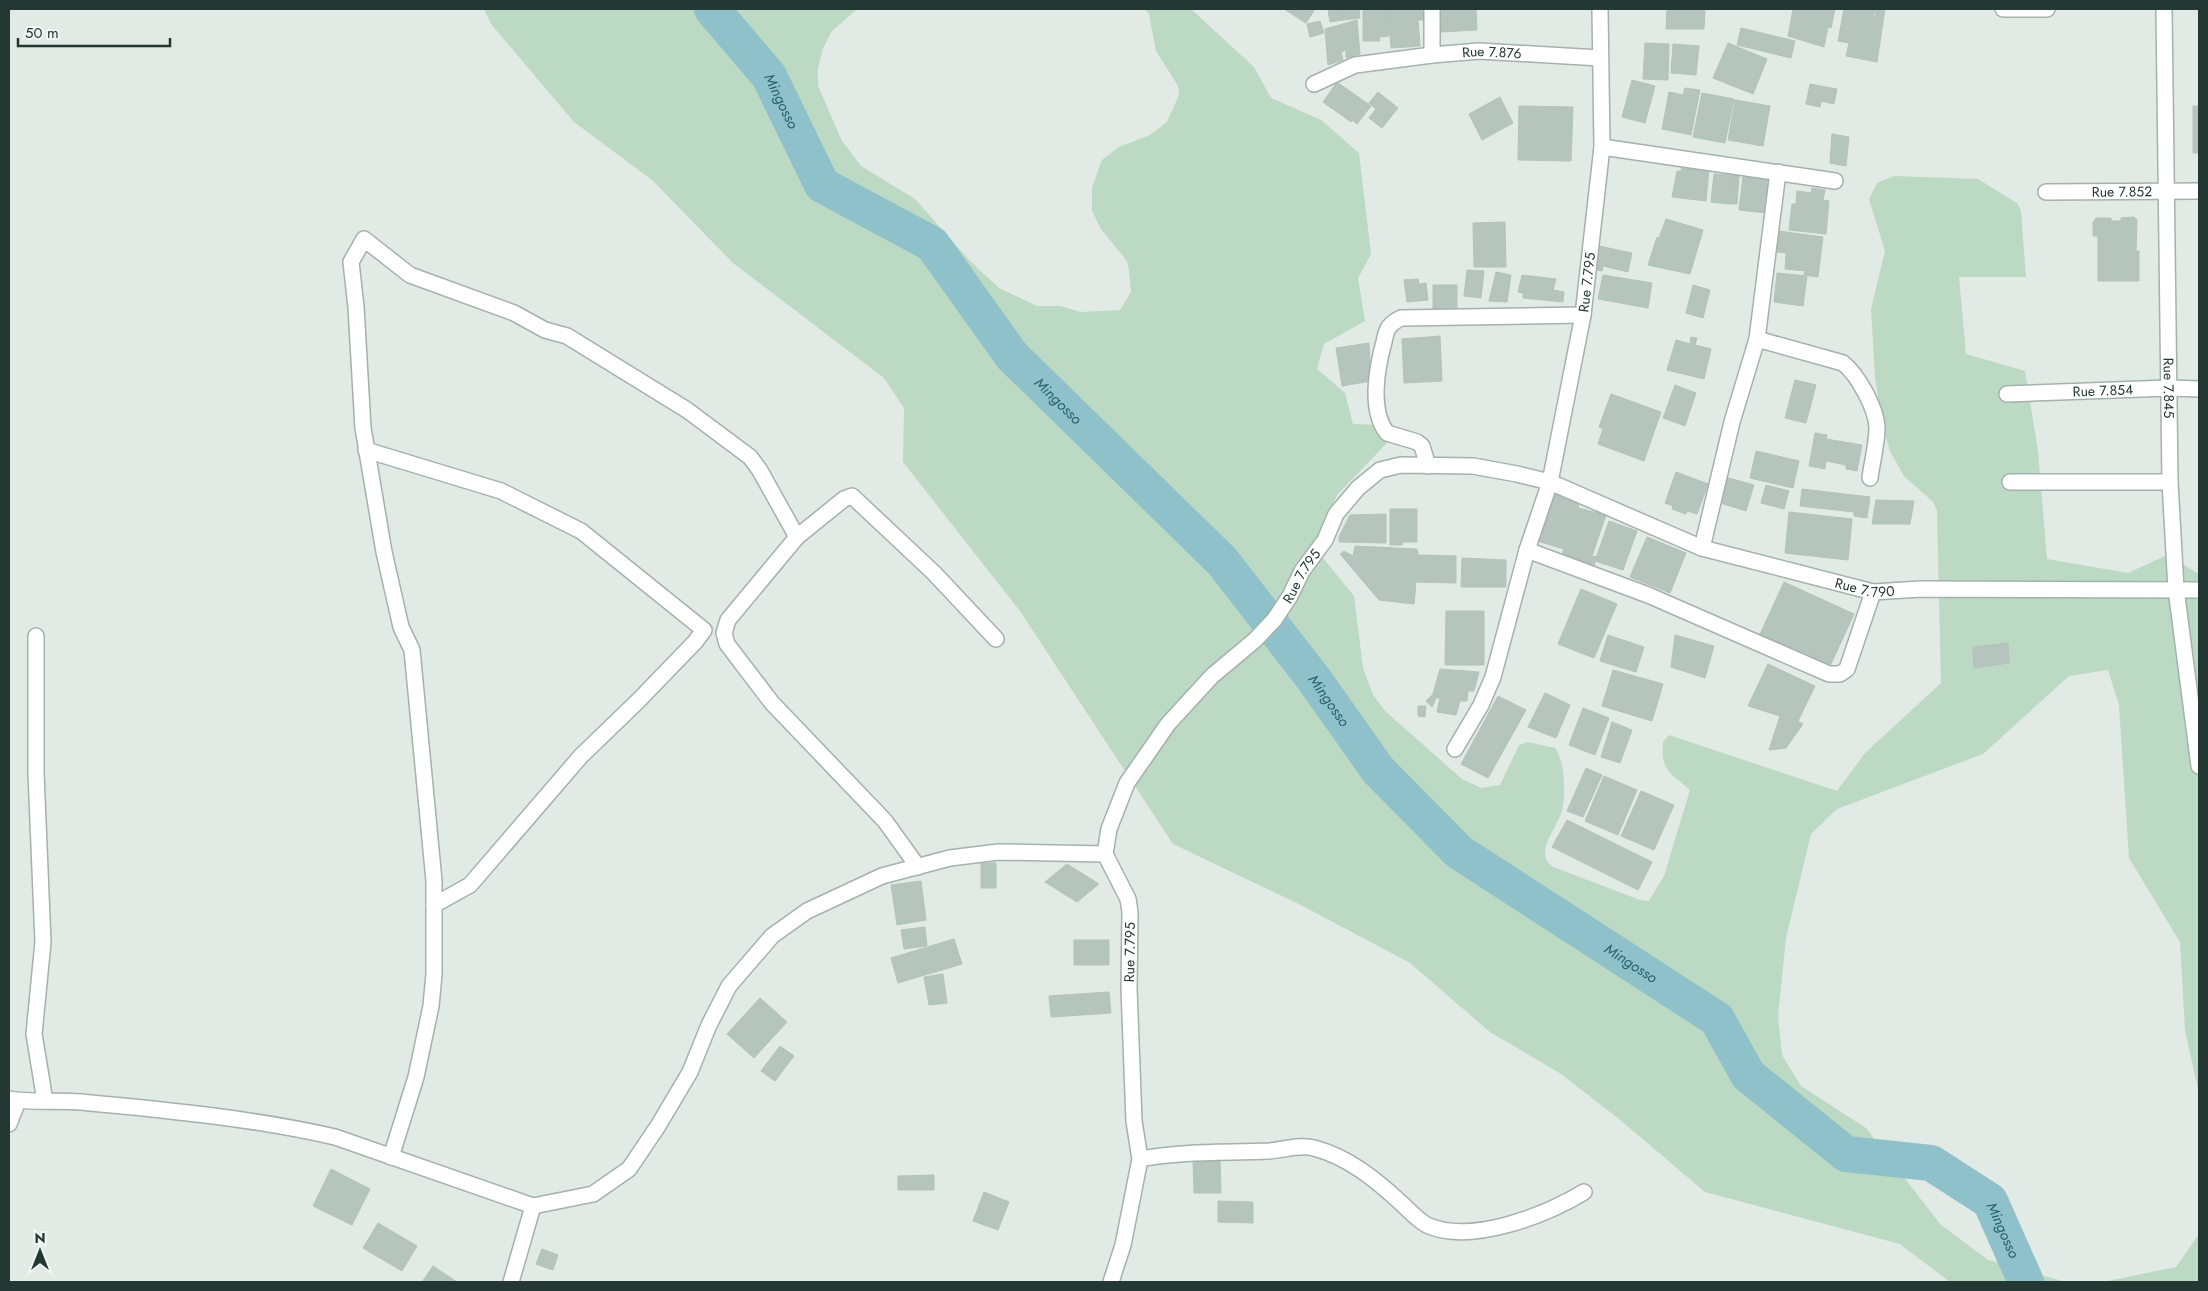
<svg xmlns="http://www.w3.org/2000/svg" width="2208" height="1291" font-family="Jost,sans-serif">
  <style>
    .green { fill: #bcd9c3 }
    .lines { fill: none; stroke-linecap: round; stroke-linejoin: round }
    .river { stroke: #8ec1c9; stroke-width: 36 }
    .building { fill: #b6c4be; stroke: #b4c2bc }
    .street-casing { stroke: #a4b1ac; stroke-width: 18 }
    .street { stroke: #fff; stroke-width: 15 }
    .labels { text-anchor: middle; stroke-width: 5; stroke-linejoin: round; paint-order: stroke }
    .street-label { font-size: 14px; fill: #233832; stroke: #f1f7f3 }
    .water-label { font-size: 15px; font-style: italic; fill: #24626d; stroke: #f1f7f3 }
  </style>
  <rect width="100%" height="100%" fill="#e1eae5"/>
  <path class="green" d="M484 9H857L831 32 823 49 818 68V86L842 141 861 166 915 199 970 261 999 288 1037 306H1060L1081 312 1120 310 1131 292 1129 271 1127 261 1101 229 1092 211V187L1102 160 1119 147 1150 135 1167 122 1179 95 1178 86 1156 51 1149 14 1145 9H1191L1254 67 1271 98 1321 120 1359 153 1371 254 1358 278 1365 321 1324 344 1317 369 1345 393 1353 424 1382 425 1388 442 1337 495 1314 547 1354 596 1363 668 1373 695 1386 712 1462 779 1481 788 1500 785 1519 745 1528 742 1555 748C1565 762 1566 793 1562 810 1559 823 1544 842 1545 854 1545 860 1548 863 1553 867L1640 900 1649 901 1664 876 1690 790C1669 771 1661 772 1663 742L1669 735 1837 791 1865 753 1941 683 1937 511 1933 502 1904 476 1890 451 1882 424 1875 377 1871 309 1885 251 1869 199 1877 183 1894 176 1978 179 2017 203 2021 211 2026 277H1959L1966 354 2025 371 2038 451 2047 559 2128 573 2167 555 2199 574V1094L2185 1030 2180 942 2129 858 2119 705 2108 670 2069 676 1983 754 1837 809 1811 834 1786 938 1778 1016 1782 1055 1801 1086 1866 1128 1940 1224 1988 1260 2066 1282H1950L1900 1244 1705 1192 1619 1119 1561 1074 1490 1032 1410 963 1299 904 1173 844 1020 611 903 462 904 408 884 378 733 263 652 180 574 122 491 24Z
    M2199 1234V1282H2103L2176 1267Z"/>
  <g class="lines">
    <path class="river" id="s1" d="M712 9 769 76 822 185 932 244 1012 356 1222 561 1313 678 1378 770 1459 852 1717 1019 1748 1075 1846 1154 1931 1163 1990 1201 2026 1282"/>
  </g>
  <path class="building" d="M1284 9H1315L1306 23Z
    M1328 9 1343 11 1344 20 1330 22Z
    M1342 9H1359L1360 18 1344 20Z
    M1363 9H1388L1389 36 1379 37 1380 41H1363Z
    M1388 9H1422L1423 20H1418L1420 46 1391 48Z
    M1440 9H1476L1477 30 1441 32Z
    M1667 9H1705L1704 29H1666Z
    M1793 9H1835L1831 28 1828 27 1824 47 1788 36Z
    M1844 9H1875L1873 17H1875L1876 9H1885L1877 62 1846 56 1849 43 1838 41Z
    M1357 20 1360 54 1346 58V50L1341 52 1343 60 1328 65 1325 29Z
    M1320 21 1324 33 1310 37 1307 24Z
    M1741 28 1795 41 1791 58 1737 45Z
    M1645 43 1669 44 1668 80 1643 79Z
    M1728 43 1767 59 1753 94 1713 78Z
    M1673 44 1699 46 1696 75 1671 73Z
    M1632 80 1655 86 1645 123 1622 117Z
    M1337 82 1371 106 1357 124 1352 120 1351 122 1323 102Z
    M1810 84 1837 89 1834 104 1821 101 1820 107 1806 104Z
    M1685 88 1700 90 1691 135 1662 129 1669 92 1683 95Z
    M1378 92 1398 108 1382 128 1369 118 1376 109 1369 103Z
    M1702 93 1734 99 1725 143 1693 137Z
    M1500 97 1513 123 1482 140 1469 114Z
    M1735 100 1770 106 1763 146 1728 140Z
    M1519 106 1573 107 1571 161 1518 160Z
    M2193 106H2199V153H2193Z
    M1832 134 1849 137 1846 166 1830 163Z
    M1682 166 1709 169 1706 201 1672 197 1677 171H1681Z
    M1714 174 1731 175 1730 204 1711 202Z
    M1731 175 1739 176 1737 204H1731Z
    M1743 177 1771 180 1767 213 1739 210Z
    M1812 188 1825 190 1823 200 1829 201 1826 234 1789 230 1792 204H1796L1797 191 1811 193Z
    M2134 217 2137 220 2136 251H2139V281H2098V236H2093V222L2096 218H2111V221H2121V218Z
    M1666 219 1703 230 1690 274 1648 265 1657 237 1659 238Z
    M1505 222 1506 267H1474L1473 223Z
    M1779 231 1823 237 1818 277 1804 275 1805 271 1785 269 1786 253 1777 252Z
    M1599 246 1632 253 1628 272 1603 266 1602 271 1593 269Z
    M1467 270 1484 271 1481 298 1464 296Z
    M1496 272 1511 275 1507 302 1489 301Z
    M1777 273 1807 276 1803 306 1774 302Z
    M1522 275 1556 279 1553 290 1564 292 1563 302 1523 298V293L1518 292Z
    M1603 275 1652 283 1648 308 1598 299Z
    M1418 279 1419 284 1426 283 1428 300 1407 302 1404 280Z
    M1433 285H1457V310L1433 309Z
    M1693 285 1710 290 1703 318 1686 313Z
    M1440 336 1442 381 1404 383 1402 339Z
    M1691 337 1697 338 1695 345 1711 349 1704 379 1667 370 1676 340 1690 344Z
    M1369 343 1371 381 1342 386 1336 348Z
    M1795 380 1816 385 1806 423 1785 418Z
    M1675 385 1696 393 1685 426 1663 418Z
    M1611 394 1661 412 1644 461 1598 444 1603 429 1599 427Z
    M1815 433 1827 435 1826 439 1862 445 1857 471 1846 469V465L1826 461 1825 469 1809 466Z
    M1756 451 1799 461 1793 488 1750 478Z
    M1676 472 1708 484 1697 514 1687 511 1686 514 1672 509 1673 506 1665 503Z
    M1725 477 1754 485 1746 511 1717 502Z
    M1766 485 1789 491 1784 509 1761 503Z
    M1802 489 1870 497 1867 518 1854 516V512L1800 506Z
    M1553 492 1581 500 1578 508 1606 515 1592 556 1597 557 1593 569 1561 558 1564 549 1534 540Z
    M1876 500 1914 501 1910 524H1872Z
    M1390 509H1417V542H1403L1402 545H1390Z
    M1789 512 1852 519 1848 560 1785 553Z
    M1386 514V543L1339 542V537L1350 515Z
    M1609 521 1637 531 1623 570 1595 561Z
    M1647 537 1686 553 1670 593 1630 577Z
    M1355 546 1417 549 1418 555 1456 556V583L1416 582 1414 604 1379 600 1340 554 1344 551 1353 556Z
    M1462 558 1506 560V587H1461Z
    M1784 582 1854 614 1830 666 1760 634Z
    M1581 589 1617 604 1594 658 1558 644Z
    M1446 611H1484V665H1445Z
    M1608 635 1644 647 1636 672 1600 661Z
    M1675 635 1714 646 1705 678 1671 667Z
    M2008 643 2009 663 1974 668 1973 647Z
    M1768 664 1815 686 1798 721 1803 724 1786 748 1769 750 1780 716 1748 706Z
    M1440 669 1479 672 1474 691H1468L1467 701H1460L1456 715 1437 712 1440 698H1436L1432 707 1426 701 1433 694Z
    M1613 670 1663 684 1652 721 1602 706Z
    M1545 693 1570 705 1556 738 1528 727Z
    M1498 696 1526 710 1488 778 1461 764Z
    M1418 706H1426L1425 717 1418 716Z
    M1583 708 1609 718 1595 755 1569 745Z
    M1612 722 1632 730 1620 763 1601 757Z
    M1586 768 1602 775 1583 817 1567 811Z
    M1604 776 1637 790 1618 835 1585 821Z
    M1641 791 1674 805 1654 850 1621 836Z
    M1567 820 1652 862 1638 890 1552 847Z
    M981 863H996V888H981Z
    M1067 864 1099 884 1077 902 1045 882Z
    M921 881 926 920 897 925 891 885Z
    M925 927 927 946 904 949 901 930Z
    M954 939 962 964 898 983 891 958Z
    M1074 940H1109V965H1074Z
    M943 974 947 1003 929 1005 924 977Z
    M1109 992 1111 1013 1051 1017 1049 996Z
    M760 998 787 1022 754 1058 727 1034Z
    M780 1046 794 1056 775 1081 761 1071Z
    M1220 1159 1221 1193H1194L1193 1160Z
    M331 1169 370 1189 352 1225 313 1206Z
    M934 1175V1190H898V1176Z
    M984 1192 1009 1202 998 1230 973 1221Z
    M1218 1201 1253 1202V1223L1218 1222Z
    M378 1223 417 1246 402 1271 363 1248Z
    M542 1249 558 1255 553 1270 536 1264Z
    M433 1266 457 1282H422Z"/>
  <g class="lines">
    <g class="street-casing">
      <g id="street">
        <path id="s2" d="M1432 9V55L1479 51 1600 58"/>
        <path d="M2003 9H2047"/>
        <path id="s3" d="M2164 9 2170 482 2176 589 2199 766"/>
        <path d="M1314 84 1355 65 1432 55"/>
        <path d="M1602 147 1835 181"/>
        <path id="s4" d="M2046 192 2199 191"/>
        <path d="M1757 339 1843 363C1858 375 1876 408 1877 427 1877 444 1872 462 1870 478"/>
        <path id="s5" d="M2007 394 2169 388 2199 389"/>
        <path d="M366 450 501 491 581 531 704 630 695 642 638 701 581 756 470 885 434 905"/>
        <path d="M1428 466 1422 446 1417 442 1387 433C1369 410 1377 367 1384 342 1385 337 1386 331 1389 327 1392 323 1397 320 1401 318L1583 315"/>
        <path d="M2010 482H2170"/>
        <path d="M1702 548 1732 422 1757 339 1778 172"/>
        <path d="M1527 550 1648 595 1829 674H1840L1847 669 1873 592"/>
        <path d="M36 636V773L43 942 34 1034 45 1101"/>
        <path id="s6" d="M1455 749 1481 705 1493 677 1527 550 1550 482 1583 315 1602 147 1600 9"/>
        <path d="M918 867 885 821 772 703 727 644 724 633 728 620 797 537 844 499 852 496 934 573 996 639"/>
        <path d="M9 1099C32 1103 57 1100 81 1102 166 1110 252 1118 335 1137L533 1206 593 1194 629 1169 658 1126 690 1072 709 1025 729 986 772 936 807 911 882 876 950 858 998 852 1105 854"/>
        <path d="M9 1124 18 1101"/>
        <path d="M391 1157 416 1077 431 1006 434 974V881L412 650 401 627 384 552 363 428 356 307 351 262 364 239 410 275 514 313 545 330 567 336 687 410 750 457 759 469 797 537"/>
        <path d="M1140 1159C1183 1151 1226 1153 1269 1151 1283 1150 1301 1144 1314 1148 1348 1157 1375 1179 1400 1202 1408 1209 1419 1222 1429 1226 1473 1244 1546 1215 1584 1192"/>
        <path d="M511 1282 533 1206"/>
        <path id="s7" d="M1111 1282 1123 1245 1140 1159 1134 1121 1129 988 1130 912 1128 899 1105 854 1109 829 1127 783 1168 724 1212 676 1255 640 1274 620 1290 596 1302 571 1325 540 1336 514 1358 488 1380 470 1401 465 1473 466 1517 474 1550 482 1702 548 1873 592 1921 589 2199 590"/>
      </g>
    </g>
    <use href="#street" class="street"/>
  </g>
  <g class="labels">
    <g class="street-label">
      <text dy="5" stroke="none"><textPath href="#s2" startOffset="106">Rue 7.876</textPath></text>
      <text dy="5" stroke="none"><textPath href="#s4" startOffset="76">Rue 7.852</textPath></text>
      <text dy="5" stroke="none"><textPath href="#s6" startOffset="488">Rue 7.795</textPath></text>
      <text dy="5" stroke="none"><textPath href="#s3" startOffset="379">Rue 7.845</textPath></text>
      <text dy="5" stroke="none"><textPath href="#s5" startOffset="96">Rue 7.854</textPath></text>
      <text dy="5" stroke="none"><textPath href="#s7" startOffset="785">Rue 7.795</textPath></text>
      <text dy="5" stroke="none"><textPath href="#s7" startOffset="1425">Rue 7.790</textPath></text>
      <text dy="5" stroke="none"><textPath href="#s7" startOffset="334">Rue 7.795</textPath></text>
    </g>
    <g class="water-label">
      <text dy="5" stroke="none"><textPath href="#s1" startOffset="116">Mingosso</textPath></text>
      <text dy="5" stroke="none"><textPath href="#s1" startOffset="536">Mingosso</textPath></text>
      <text dy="5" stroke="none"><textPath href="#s1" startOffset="941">Mingosso</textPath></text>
      <text dy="5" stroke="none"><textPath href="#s1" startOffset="1346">Mingosso</textPath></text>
      <text dy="5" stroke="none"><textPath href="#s1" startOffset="1826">Mingosso</textPath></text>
    </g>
  </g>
  <rect width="2208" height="1291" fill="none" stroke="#233832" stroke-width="20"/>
  <g transform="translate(40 1251)" stroke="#f1f7f3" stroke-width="4" paint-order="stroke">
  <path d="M0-4L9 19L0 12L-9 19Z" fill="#233832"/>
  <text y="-8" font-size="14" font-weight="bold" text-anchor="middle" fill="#233832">N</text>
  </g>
  <path d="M18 38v8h152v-8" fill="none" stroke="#233832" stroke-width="2.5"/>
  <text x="25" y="38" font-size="15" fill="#233832" stroke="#f1f7f3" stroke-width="4" paint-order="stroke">50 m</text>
</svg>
